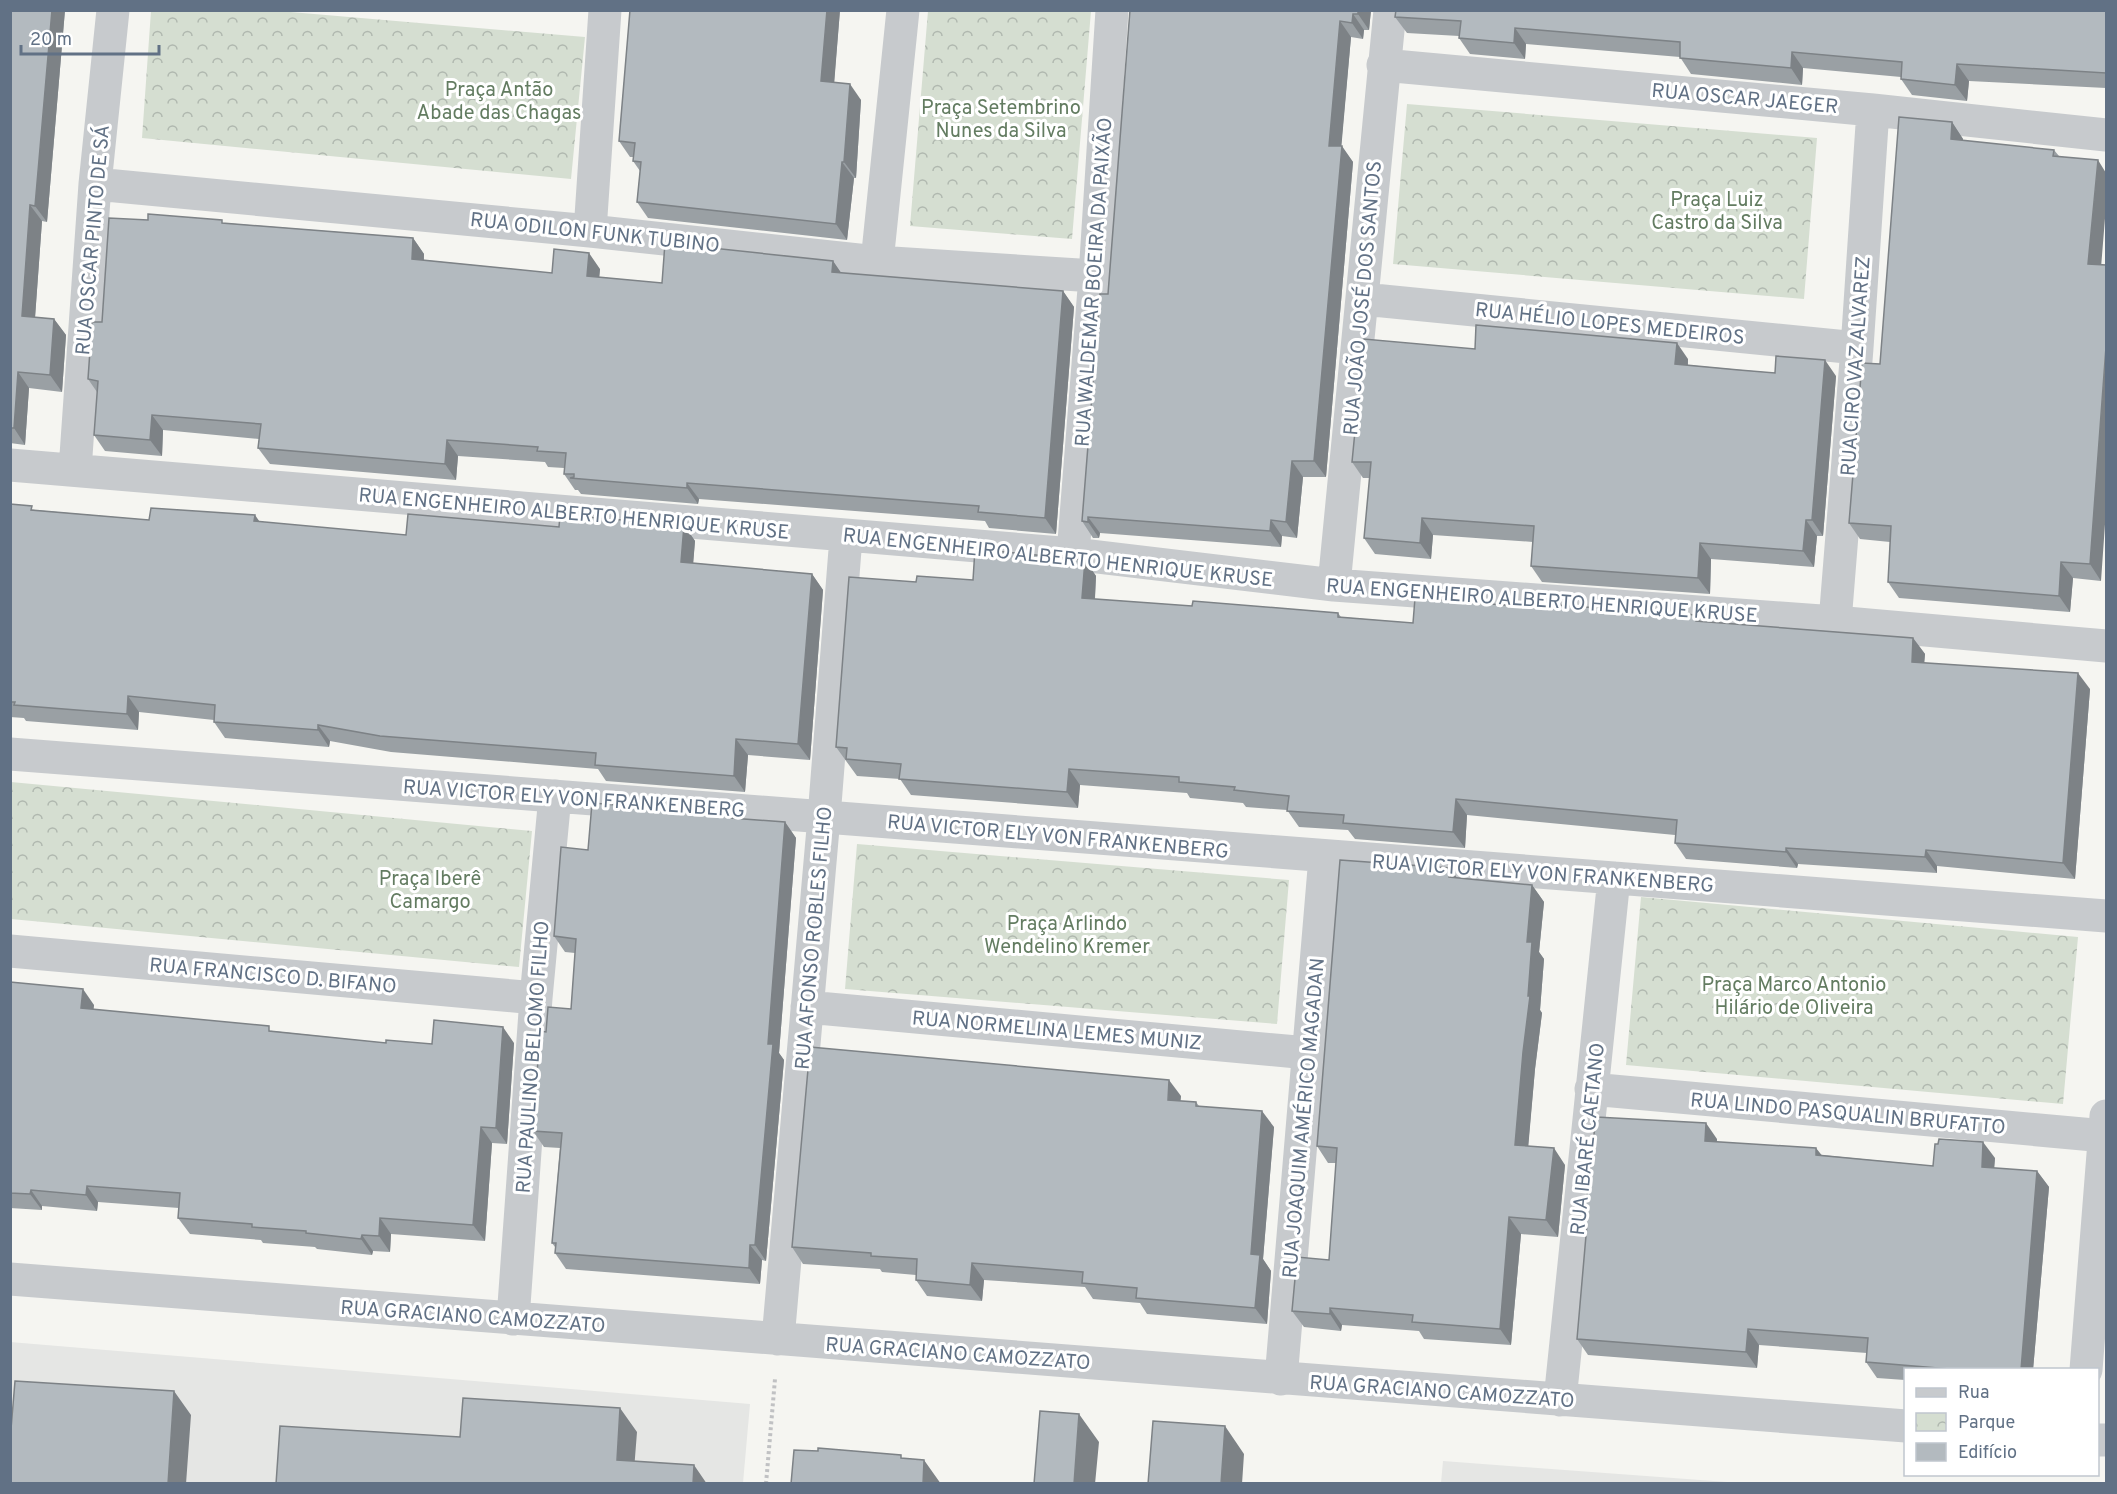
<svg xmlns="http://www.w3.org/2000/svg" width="2117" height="1494" font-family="Overpass,sans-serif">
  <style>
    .built { fill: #e5e6e4 }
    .park { fill: url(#park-crowns) }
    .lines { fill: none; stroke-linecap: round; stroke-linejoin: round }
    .path { stroke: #c0c1c3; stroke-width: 4; stroke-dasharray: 3 3; stroke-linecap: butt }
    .minor { stroke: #c7cacd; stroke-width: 33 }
    .wall { fill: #9aa0a4 }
    .shaded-wall { fill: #7d8286 }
    .building { fill: #b3babf; stroke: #7d8286; stroke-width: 1.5 }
    .labels { text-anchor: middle; stroke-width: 6; stroke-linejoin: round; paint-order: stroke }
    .park-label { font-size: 20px; fill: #637c61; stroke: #fff }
    .street-label { font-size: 20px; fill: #617185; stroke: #fff }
  </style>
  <defs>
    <pattern id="park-crowns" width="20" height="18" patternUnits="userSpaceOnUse" patternTransform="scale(1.5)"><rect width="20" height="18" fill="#d5ded1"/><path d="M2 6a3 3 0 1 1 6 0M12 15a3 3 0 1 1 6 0" fill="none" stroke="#b0b8af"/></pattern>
  </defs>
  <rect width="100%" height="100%" fill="#f5f5f1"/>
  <path class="built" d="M10 1342 750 1404 743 1483H11Z
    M1443 1461 1741 1483H1441Z"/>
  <path class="park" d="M151 11H279L585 37 571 179 142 138Z
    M928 11H1091L1072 239 910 226Z
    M1407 104 1817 138 1804 299 1393 264Z
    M11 782 532 831 519 967 11 919Z
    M857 844 1289 880 1277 1024 845 989Z
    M1641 897 2078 937 2063 1104 1626 1065Z"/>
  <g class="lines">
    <path class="path" d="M766 1484 775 1379"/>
    <path class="minor" d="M1383 65 1873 110 2106 135
      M95 184 590 231 877 262 1095 276
      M590 231 605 10
      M877 262 903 10
      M1363 299 1857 348
      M10 465 1073 554 1334 585 1835 622 2106 646
      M75 470 95 184 113 10
      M1073 554 1095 276 1112 10
      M1334 585 1390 10
      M1835 622 1857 348 1873 110
      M10 754 2106 916
      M10 951 536 998
      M807 1007 1308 1053
      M1591 1089 2105 1136
      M10 1279 1906 1426
      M513 1319 536 998 555 796
      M778 1339 824 817 846 537
      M2086 1370 2106 1116
      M1281 1379 1325 857
      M1560 1400 1614 878
      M2098 1440H2106"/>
  </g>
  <path class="wall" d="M10 10H65L47 222 42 221 35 317 54 319 66 335 62 392 29 388 25 445 10 443Z
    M630 10H840L834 82 861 100 856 178H854L847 240 648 218 637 202 640 171 633 161V157H630L619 141Z
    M1130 10H1371L1369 30H1364L1363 39 1351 37 1341 146 1353 162 1326 477H1303L1297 538 1282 536 1281 547 1100 533 1099 538H1093L1082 521 1108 294Z
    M2106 10V88L1969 81 1967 101 1912 95 1901 79V77L1803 68 1802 85 1691 74 1680 57 1526 44 1525 59 1470 54 1459 38V36L1407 33 1395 17Z
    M1952 122 1963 139V141L2054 150 2059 156 2101 265V581L2073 578 2070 612 1899 598 1888 582 1890 542 1860 539 1849 523 1880 364Z
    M148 220 225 223 413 238 424 254V260L552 273 600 269 599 277 662 283 833 261 841 273 1063 291 1074 307 1056 534 989 528 985 521 699 499 698 504 581 494 578 490H575L564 474V468L548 467 545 462 458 456 456 480 270 464 258 448 259 439 163 430 162 456 105 451 94 435 97 392 88 379 102 322Z
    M1475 349 1688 359V365L1775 373 1836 376 1823 536H1817L1814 567 1711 559 1710 594 1542 582 1531 566 1533 542 1433 535 1431 559 1375 554 1364 538 1370 478H1363L1352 462Z
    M10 504 35 510 149 520 259 522 406 535 559 527 684 525 695 541 693 563 812 574 823 590 810 760 748 755 745 792 606 781 598 769 391 752 330 741 329 747 225 738 214 722V720L139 712 138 730 26 721 24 718 10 717Z
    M1085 560 1096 576 1095 599 1192 606 1338 613 1341 617 1413 623 1528 607 1696 615 1700 621 1913 638 1925 654 1924 663 2090 689 2075 879 1937 866V873L1798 864 1797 868 1686 859 1675 843V835L1467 815 1465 848 1355 839 1348 830 1299 827 1287 810 1246 807 1243 803 1190 798 1187 793 1080 785 1078 808 911 795 900 779 857 776 836 747 916 582 973 580Z
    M732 814 735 819 785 822 796 838 779 1053 784 1060 766 1261 762 1260 760 1284 566 1269 555 1253V1247L552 1243 560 1148 544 1147 533 1131 546 1032 571 1009 575 953 565 952 554 936 588 850Z
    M1450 868 1457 878 1532 885 1544 902 1539 952 1544 959 1540 1010 1542 1013 1535 1069 1528 1146 1565 1165 1558 1237 1521 1234 1511 1345 1424 1339 1419 1331 1342 1325 1341 1331 1304 1327 1292 1311 1329 1260 1336 1163H1328L1317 1146Z
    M10 982 94 1005 93 1009 273 1031 386 1043 432 1044 514 1043 507 1144 492 1143 485 1241 391 1234 390 1252 373 1251 372 1255 317 1249 315 1247 263 1243 261 1240 190 1234 178 1218 179 1208 98 1202 97 1211 42 1206V1210L10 1208Z
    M1181 1096 1180 1101 1196 1102 1199 1106 1274 1127 1263 1259 1271 1271 1267 1324 1147 1314 1140 1303 1093 1299 1085 1287 984 1280 982 1301 927 1296 916 1280V1275L882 1272 880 1269 803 1264 792 1247Z
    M1717 1139V1142L1822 1155 1933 1166 1995 1158 1994 1168 2037 1171 2049 1187 2033 1370H1905V1380L1877 1378 1866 1362 1867 1353 1759 1345 1757 1368 1588 1355 1577 1339 1587 1227 1584 1223Z"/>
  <path class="shaded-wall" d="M52 10H65L47 222 35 206Z
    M827 10H840L833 98 821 81Z
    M1358 10H1371L1369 30 1358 14Z
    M1353 14 1364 30 1363 39 1352 23Z
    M1340 21 1351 37 1340 162 1329 146Z
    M1515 28 1526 44 1525 59 1514 43Z
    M1792 52 1803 68 1802 85 1791 68Z
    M1957 64 1969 81 1967 101 1955 85Z
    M850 84 861 100 856 178 844 162Z
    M1952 122 1963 139 1962 156 1951 139Z
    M1342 146 1353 162 1326 477 1314 461Z
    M2098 160 2106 173V206L2100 280 2088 264Z
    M842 162 854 178 847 240 836 224Z
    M30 205 42 221 34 332 22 316Z
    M413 238 424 254 423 275 412 259Z
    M589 253 600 269 598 292 587 276Z
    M833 261 844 277 832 272Z
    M1063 291 1074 307 1056 534 1045 518Z
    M54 319 66 335 62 392 50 375Z
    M1677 343 1688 359 1687 380 1675 364Z
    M2106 347V510L2101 581 2090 564Z
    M1825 360 1836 376 1823 536 1812 520Z
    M18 372 29 388 25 445 14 428Z
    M152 415 163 430 162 456 150 440Z
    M447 440 458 456 456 480 445 464Z
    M1292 461 1303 477 1297 538 1286 522Z
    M687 483 699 499 698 504 687 488Z
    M255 515 266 531 254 521Z
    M1088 517 1100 533 1099 538 1088 522Z
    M1422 518 1433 535 1431 559 1420 543Z
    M1271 520 1282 536 1281 547 1270 531Z
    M1806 520 1817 536 1814 567 1803 551Z
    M684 525 695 541 692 578 681 562Z
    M1700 543 1711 559 1710 594 1698 578Z
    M1085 560 1096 576 1094 614 1082 598Z
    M2061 562 2073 578 2070 612 2059 596Z
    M812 574 823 590 810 760 798 744Z
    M1913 638 1925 654 1923 678 1912 662Z
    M2078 673 2090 689 2075 879 2063 863Z
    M128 696 139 712 138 730 127 714Z
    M318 725 330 741 329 747 318 730Z
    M736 739 748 755 745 792 734 776Z
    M1069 769 1080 785 1078 808 1067 792Z
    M1456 799 1467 815 1465 848 1453 832Z
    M785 822 796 838 779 1053 784 1060 766 1261 755 1245 768 1044Z
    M1786 848 1798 864 1797 868 1786 852Z
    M1926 850 1937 866V873L1925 857Z
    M1450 868 1462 885 1449 877Z
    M1532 885 1544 902 1539 952 1544 959 1540 1010 1542 1013 1535 1069 1527 1161 1515 1145 1527 942Z
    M83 989 94 1005 92 1024 81 1008Z
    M503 1027 514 1043 507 1144 496 1128Z
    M1169 1080 1181 1096 1179 1116 1168 1100Z
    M1262 1111 1274 1127 1263 1259 1271 1271 1267 1324 1255 1308 1251 1254Z
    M1706 1123 1717 1139 1716 1157 1705 1141Z
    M481 1127 492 1143 485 1241 473 1225Z
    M1983 1142 1995 1158 1993 1183 1982 1167Z
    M1554 1148 1565 1165 1558 1237 1546 1220Z
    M1816 1148 1828 1163 1816 1155Z
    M2037 1171 2049 1187 2033 1370H2021Z
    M87 1186 98 1202 97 1211 86 1195Z
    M31 1190 42 1206V1210L30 1194Z
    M1509 1217 1521 1234 1511 1345 1500 1329Z
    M380 1218 391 1234 390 1252 379 1236Z
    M362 1235 373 1251 372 1255 361 1239Z
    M750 1245 762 1260 760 1284 749 1268Z
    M972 1263 984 1280 982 1301 970 1285Z
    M1330 1308 1342 1325 1341 1331 1330 1314Z
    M1748 1329 1759 1345 1757 1368 1746 1352Z
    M174 1391 191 1415 186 1484H168Z
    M620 1408 637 1432 633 1483 617 1460Z
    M1079 1414 1099 1442 1095 1484H1074Z
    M1225 1426 1244 1454 1242 1484H1221Z
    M924 1460 941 1484H923Z
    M694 1465 707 1484H693Z"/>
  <path class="building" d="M10 10H52L35 206 30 205 22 316 54 319 50 375 18 372 14 428H10Z
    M630 10H827L821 81 850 84 844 162H842L836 224 637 202 641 162 633 161 635 143 619 141Z
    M1130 10H1358V14H1353L1352 23 1340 21 1329 146H1342L1314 461H1292L1286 522 1271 520 1270 531 1088 517V522L1082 521 1100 294H1108Z
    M1396 10H2106V73L1957 64 1955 85 1901 79 1902 62 1792 52 1791 68 1680 58V42L1515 28 1514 43 1459 38 1461 21 1395 17Z
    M1899 117 1952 122 1951 139 2054 150 2053 156 2098 160 2088 264 2106 265V347L2090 564 2061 562 2059 596 1888 582 1891 526 1849 523 1862 363 1880 364Z
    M148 214 222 220V223L413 238 412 259 552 273 554 249 589 253 587 276 662 283 665 243 833 261 832 272 1063 291 1045 518 978 512 979 506 687 483V488L570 478 574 477V474H564L566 453 537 451 538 447 447 440 445 464 258 448 261 424 152 415 150 440 94 435 98 381 88 379 92 322H102L109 218 148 220Z
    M1476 325 1677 343 1675 364 1739 370 1775 373 1776 356 1825 360 1812 520H1806L1803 551 1700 543 1698 578 1531 566 1534 526 1422 518 1420 543 1364 538 1371 462H1352L1364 339 1475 349Z
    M10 504 32 506 31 510 149 520 151 508 255 515 254 521 406 535 408 514 559 527 560 515 684 525 681 562 812 574 798 744 736 739 734 776 595 765 596 753 380 736 318 725V730L214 722 215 705 128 696 127 714 14 705 15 702H10Z
    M975 549 1085 560 1082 598 1192 606 1193 601 1338 613V617L1413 623 1415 598 1528 607 1529 603 1696 615V621L1913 638 1912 662 2078 673 2063 863 1926 850 1925 857 1786 848V852L1675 843 1677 820 1456 799 1453 832 1343 823 1344 815 1287 811 1289 796 1234 790 1235 787 1179 782V777L1069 769 1067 792 899 779 901 764 846 759 847 748 836 747 849 577 916 582 917 576 973 580Z
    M592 803 732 814 731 818 785 822 768 1044H773L755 1245H750L749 1268 555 1253 556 1243H552L562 1133 533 1131 540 1031 546 1032 548 1007 571 1009 576 939 554 936 561 847 588 850Z
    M1340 860 1450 868 1449 877 1532 885 1527 942H1532L1528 996H1530L1523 1052 1515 1145 1554 1148 1546 1220 1509 1217 1500 1329 1412 1322 1413 1315 1330 1308V1314L1292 1311 1297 1257 1329 1260 1337 1148 1317 1146Z
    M10 982 83 989 81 1008 269 1026V1031L386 1043V1040L432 1044 434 1020 503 1027 496 1128 481 1127 473 1225 380 1218 379 1236 362 1235 361 1239 306 1233V1231L252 1227V1224L178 1218 180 1193 87 1186 86 1195 31 1190 30 1194 10 1193Z
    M810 1047 1169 1080 1168 1100 1196 1102V1106L1262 1111 1251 1254 1260 1255 1255 1308 1136 1298 1137 1288 1082 1283 1083 1272 972 1263 970 1285 916 1280 917 1259 871 1256V1253L792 1247Z
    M1596 1117 1706 1123 1705 1141 1816 1148V1155L1933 1166 1935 1144H1938L1939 1139 1983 1142 1982 1167 2037 1171 2021 1370H1962L1866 1362 1868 1338 1748 1329 1746 1352 1577 1339 1587 1224 1584 1223Z
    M15 1381 174 1391 168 1484H10V1441Z
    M463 1398 620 1408 617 1460 694 1465 693 1484H276L280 1426 460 1437Z
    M1040 1411 1079 1414 1074 1484H1034Z
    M1153 1421 1225 1426 1221 1484H1148Z
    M818 1448 901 1455V1458L924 1460 923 1484H791L794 1450 818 1451Z"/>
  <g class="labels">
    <g class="park-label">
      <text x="499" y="96">Praça Antão<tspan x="499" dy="23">Abade das Chagas</tspan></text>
      <text x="1001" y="114">Praça Setembrino<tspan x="1001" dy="23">Nunes da Silva</tspan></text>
      <text x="1717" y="206">Praça Luiz<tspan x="1717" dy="23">Castro da Silva</tspan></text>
      <text x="430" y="885">Praça Iberê<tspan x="430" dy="23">Camargo</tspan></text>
      <text x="1067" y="930">Praça Arlindo<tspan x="1067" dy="23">Wendelino Kremer</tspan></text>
      <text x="1794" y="991">Praça Marco Antonio<tspan x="1794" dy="23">Hilário de Oliveira</tspan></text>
    </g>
    <g class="street-label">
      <text transform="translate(1745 98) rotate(5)" y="7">RUA OSCAR JAEGER</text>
      <text transform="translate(595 232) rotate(6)" y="7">RUA ODILON FUNK TUBINO</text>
      <text transform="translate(92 240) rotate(-85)" y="7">RUA OSCAR PINTO DE SÁ</text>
      <text transform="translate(1093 282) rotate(-86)" y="7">RUA WALDEMAR BOEIRA DA PAIXÃO</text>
      <text transform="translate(1362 298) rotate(-85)" y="7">RUA JOÃO JOSÉ DOS SANTOS</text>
      <text transform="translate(1610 323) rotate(6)" y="7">RUA HÉLIO LOPES MEDEIROS</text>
      <text transform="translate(1855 366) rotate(-86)" y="7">RUA CIRO VAZ ALVAREZ</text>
      <text transform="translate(574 513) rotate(5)" y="7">RUA ENGENHEIRO ALBERTO HENRIQUE KRUSE</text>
      <text transform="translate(1058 557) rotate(6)" y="7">RUA ENGENHEIRO ALBERTO HENRIQUE KRUSE</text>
      <text transform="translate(1542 600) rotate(4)" y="7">RUA ENGENHEIRO ALBERTO HENRIQUE KRUSE</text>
      <text transform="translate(574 798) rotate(4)" y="7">RUA VICTOR ELY VON FRANKENBERG</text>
      <text transform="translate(1058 836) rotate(5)" y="7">RUA VICTOR ELY VON FRANKENBERG</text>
      <text transform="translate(1543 873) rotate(4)" y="7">RUA VICTOR ELY VON FRANKENBERG</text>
      <text transform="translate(813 938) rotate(-85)" y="7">RUA AFONSO ROBLES FILHO</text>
      <text transform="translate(273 975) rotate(5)" y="7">RUA FRANCISCO D. BIFANO</text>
      <text transform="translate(1057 1030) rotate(5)" y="7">RUA NORMELINA LEMES MUNIZ</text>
      <text transform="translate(532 1057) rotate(-86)" y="7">RUA PAULINO BELOMO FILHO</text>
      <text transform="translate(1848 1113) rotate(5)" y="7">RUA LINDO PASQUALIN BRUFATTO</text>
      <text transform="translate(1303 1118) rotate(-85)" y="7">RUA JOAQUIM AMÉRICO MAGADAN</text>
      <text transform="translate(1587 1139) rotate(-84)" y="7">RUA IBARÉ CAETANO</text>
      <text transform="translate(473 1316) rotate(4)" y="7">RUA GRACIANO CAMOZZATO</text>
      <text transform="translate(958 1353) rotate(4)" y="7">RUA GRACIANO CAMOZZATO</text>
      <text transform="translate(1442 1391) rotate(4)" y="7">RUA GRACIANO CAMOZZATO</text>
    </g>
  </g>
  <rect width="2117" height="1494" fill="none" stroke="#617185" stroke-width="24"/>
  <rect x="1904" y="1368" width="195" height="108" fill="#ffffff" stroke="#c0c6ce" stroke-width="1.5"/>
  <rect x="1916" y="1388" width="30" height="9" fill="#c7cacd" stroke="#c0c6ce" stroke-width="1.5"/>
  <text x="1958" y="1398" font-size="18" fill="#617185">Rua</text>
  <rect x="1916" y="1413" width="30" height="18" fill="url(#park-crowns)" stroke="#c0c6ce" stroke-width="1.5"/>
  <text x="1958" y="1428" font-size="18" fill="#617185">Parque</text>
  <rect x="1916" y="1443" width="30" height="18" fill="#b3babf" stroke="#c0c6ce" stroke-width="1.5"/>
  <text x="1958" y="1458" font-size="18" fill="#617185">Edifício</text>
  <path d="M21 45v9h138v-9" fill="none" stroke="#617185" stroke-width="3"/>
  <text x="30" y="45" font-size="18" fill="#617185" stroke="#ffffff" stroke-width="4.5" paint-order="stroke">20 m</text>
</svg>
